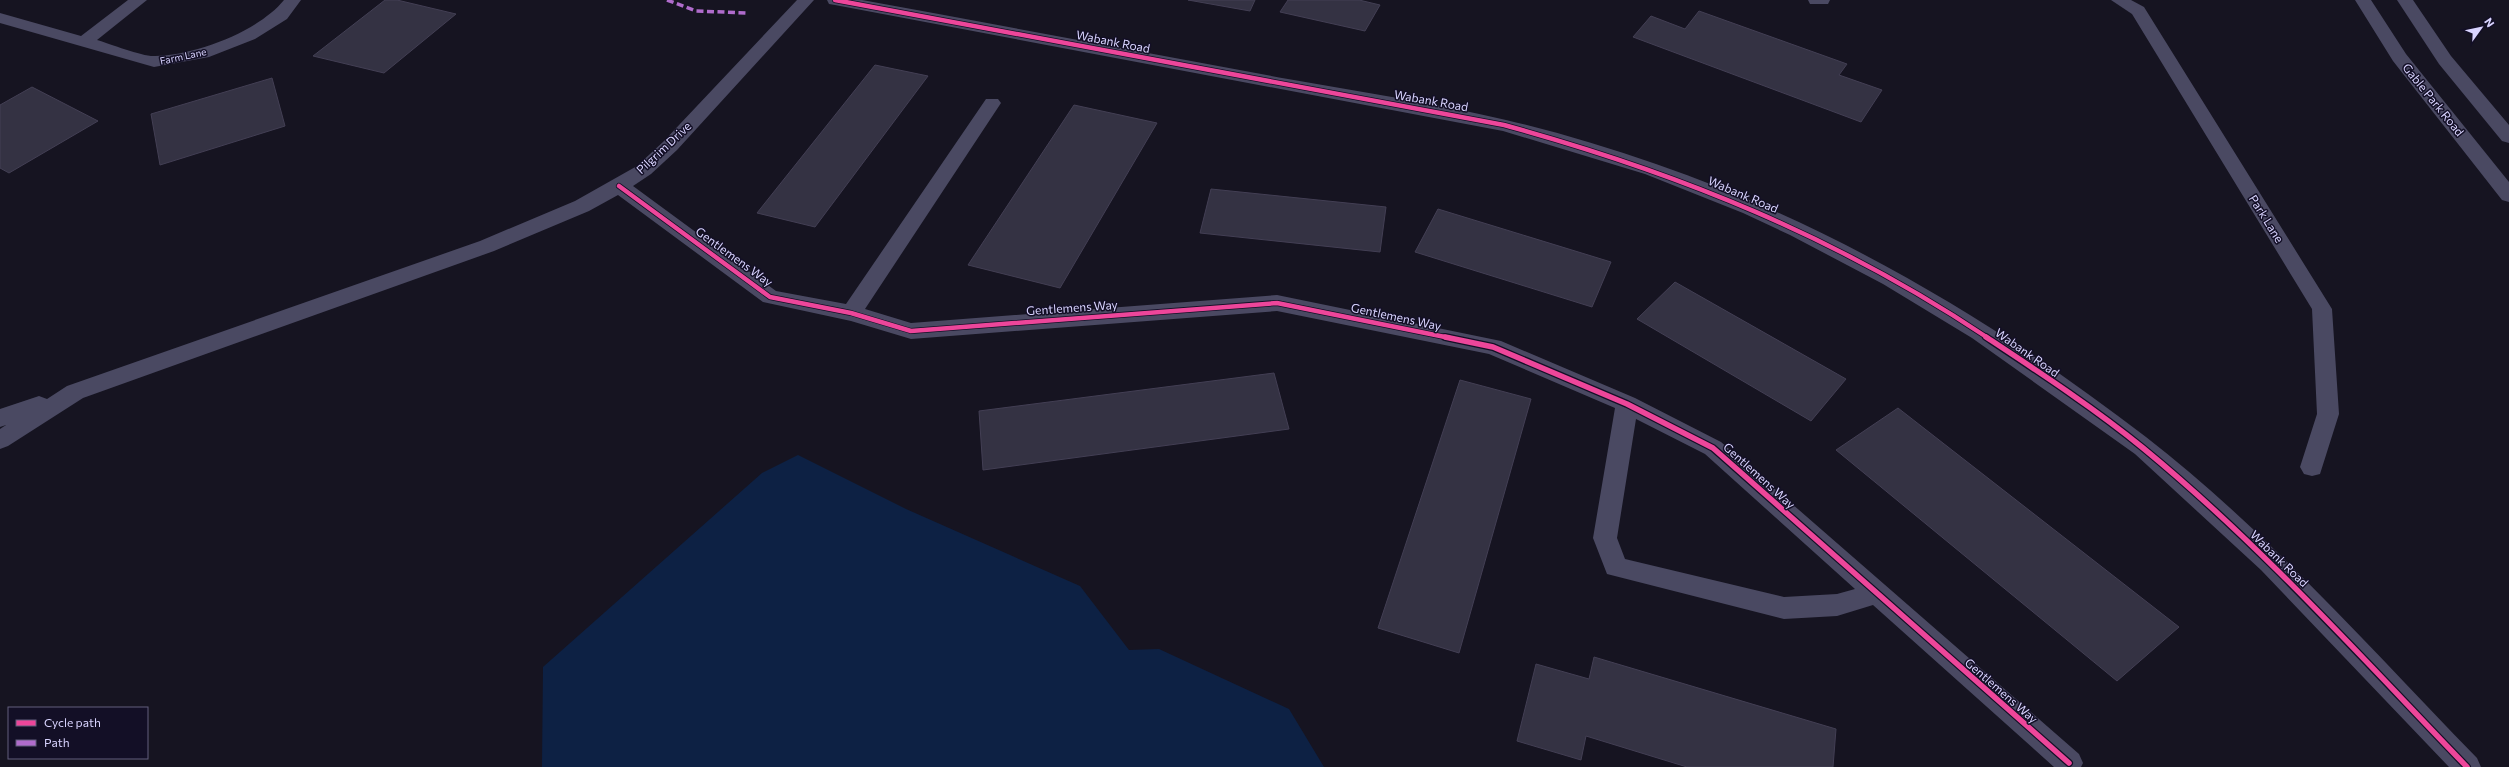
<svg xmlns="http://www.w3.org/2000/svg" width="2509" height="767" font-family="Commissioner,sans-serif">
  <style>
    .water { fill: #0d2144 }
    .building { fill: #343243; stroke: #433f54 }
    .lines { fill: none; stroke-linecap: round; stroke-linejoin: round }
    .minor { fill: #4a4962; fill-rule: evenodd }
    .quiet { stroke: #b06ccc; stroke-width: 3.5; stroke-dasharray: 7 3.5; stroke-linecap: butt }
    .cycleway-far1-casing { stroke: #130f26; stroke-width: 6 }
    .cycleway-casing { stroke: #130f26; stroke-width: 8 }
    .cycleway-far1 { stroke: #ed469a; stroke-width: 4.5 }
    .cycleway { stroke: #ed469a; stroke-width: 5.5 }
    .labels { text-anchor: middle; stroke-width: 3; stroke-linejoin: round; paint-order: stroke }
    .far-street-label { font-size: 10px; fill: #d9d4ff; stroke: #130f26 }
    .street-label { font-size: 12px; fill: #d9d4ff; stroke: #130f26 }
  </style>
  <rect width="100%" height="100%" fill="#161421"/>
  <path class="water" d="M798 455 906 509 1080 586 1129 650 1159 649 1289 709 1324 767H542L543 667 762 473Z"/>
  <path class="building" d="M385 0H397L456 14 384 73 313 56Z
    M1188 0H1255L1250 11Z
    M1288 0H1359L1380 5 1365 31 1280 12Z
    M1699 11 1847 64 1839 75 1882 90 1861 122 1633 37 1651 16 1685 29Z
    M875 65 928 76 815 227 757 213Z
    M272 78 285 126 160 165 151 114Z
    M32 87 98 121 9 173 0 168V105Z
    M1074 105 1157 123 1060 288 968 265Z
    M1211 189 1386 207 1380 252 1200 233Z
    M1438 209 1611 262 1592 307 1415 252Z
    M1675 282 1846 379 1811 421 1637 319Z
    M1274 373 1289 429 983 470 979 411Z
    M1460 380 1531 399 1459 653 1378 628Z
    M1898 408 2179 627 2117 681 1836 450Z
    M1594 657 1836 729 1833 767H1687L1586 736 1581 760 1517 741 1536 664 1589 679Z"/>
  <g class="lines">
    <path class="minor" d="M128 0H147L97 40C111 44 143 57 155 56 196 55 259 31 284 0H301L287 19 255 39 209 57 154 67 0 23V13L81 36Z
      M797 0H814L677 150 651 174 633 186 776 291 846 304 986 99H998L1001 103 865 309 911 323 1277 295 1501 341 1635 398 1721 442 2079 754 2083 763 2081 767H2054L1873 605 1837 616 1784 619 1607 574 1593 538 1615 408 1489 354 1277 311 911 339 851 321 763 302 618 195 589 211 494 251 83 398 8 446 0 449V429L6 425 0 427V409L39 396 47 399 67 386 480 241 575 201 637 166 663 142ZM1636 419 1705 454 1855 589 1837 594 1784 597 1625 559 1617 538Z
      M827 0H862C1004 26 1146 53 1288 79 1361 92 1435 103 1506 120 1557 132 1607 147 1656 164 1833 225 1998 323 2146 437 2266 530 2371 649 2477 758L2481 767H2449L2261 570 2135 454 1972 338 1883 284 1790 235 1743 213 1645 174 1503 131 835 5 829 4Z
      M1808 0H1830L1828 4H1810Z
      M2111 0H2131L2144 7 2332 309 2339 414 2320 474 2312 476 2304 474 2300 467 2317 414 2312 309 2132 14Z
      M2355 0H2371L2406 54 2509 182V202L2502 200 2393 61Z
      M2397 0H2413L2451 56 2509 125V143L2502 141 2439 64Z"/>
    <path class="quiet" d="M667 0 696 11 747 13"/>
    <g class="cycleway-far1-casing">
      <path id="cycleway-far1" d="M835 0 1504 125C1679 173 1837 237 1988 338
        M619 186 770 297 851 313 911 331 1277 303 1450 338"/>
    </g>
    <g class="cycleway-casing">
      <path id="cycleway" d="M1445 337 1493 347 1627 404 1713 448 2069 763
        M1986 337C2039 372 2094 408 2143 448 2260 544 2362 658 2467 767"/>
    </g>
    <use href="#cycleway-far1" class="cycleway-far1"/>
    <use href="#cycleway" class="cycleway"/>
  </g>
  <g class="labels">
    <g class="far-street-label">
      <text transform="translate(183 56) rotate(-12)" y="4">Farm Lane</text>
    </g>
    <g class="street-label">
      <text transform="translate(1113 42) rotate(11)" y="4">Wabank Road</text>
      <text transform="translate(2433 100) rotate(51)" y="4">Gable Park Road</text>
      <text transform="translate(1431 101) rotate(10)" y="4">Wabank Road</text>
      <text transform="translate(664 148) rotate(-43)" y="4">Pilgrim Drive</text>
      <text transform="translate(1743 195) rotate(23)" y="4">Wabank Road</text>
      <text transform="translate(2266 219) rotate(58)" y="4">Park Lane</text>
      <text transform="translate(734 257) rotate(36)" y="4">Gentlemens Way</text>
      <text transform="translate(1072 308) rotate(-4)" y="4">Gentlemens Way</text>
      <text transform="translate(1396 317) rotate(12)" y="4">Gentlemens Way</text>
      <text transform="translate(2027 353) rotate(35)" y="4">Wabank Road</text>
      <text transform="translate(1759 476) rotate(42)" y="4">Gentlemens Way</text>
      <text transform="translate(2279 559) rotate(44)" y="4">Wabank Road</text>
      <text transform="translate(2001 691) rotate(41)" y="4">Gentlemens Way</text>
    </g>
  </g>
  <rect x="8" y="707" width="140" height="52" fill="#130f26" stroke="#625e7d"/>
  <rect x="16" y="720" width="20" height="6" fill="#ed469a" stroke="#625e7d"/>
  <text x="44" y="727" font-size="12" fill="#d9d4ff">Cycle path</text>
  <rect x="16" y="740" width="20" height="6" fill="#b06ccc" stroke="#625e7d"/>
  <text x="44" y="747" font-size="12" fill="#d9d4ff">Path</text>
  <g transform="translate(2481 28) rotate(57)" stroke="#130f26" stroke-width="3" paint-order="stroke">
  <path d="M0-3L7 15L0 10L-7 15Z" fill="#d9d4ff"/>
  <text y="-6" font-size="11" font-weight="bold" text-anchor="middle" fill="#d9d4ff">N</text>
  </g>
</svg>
